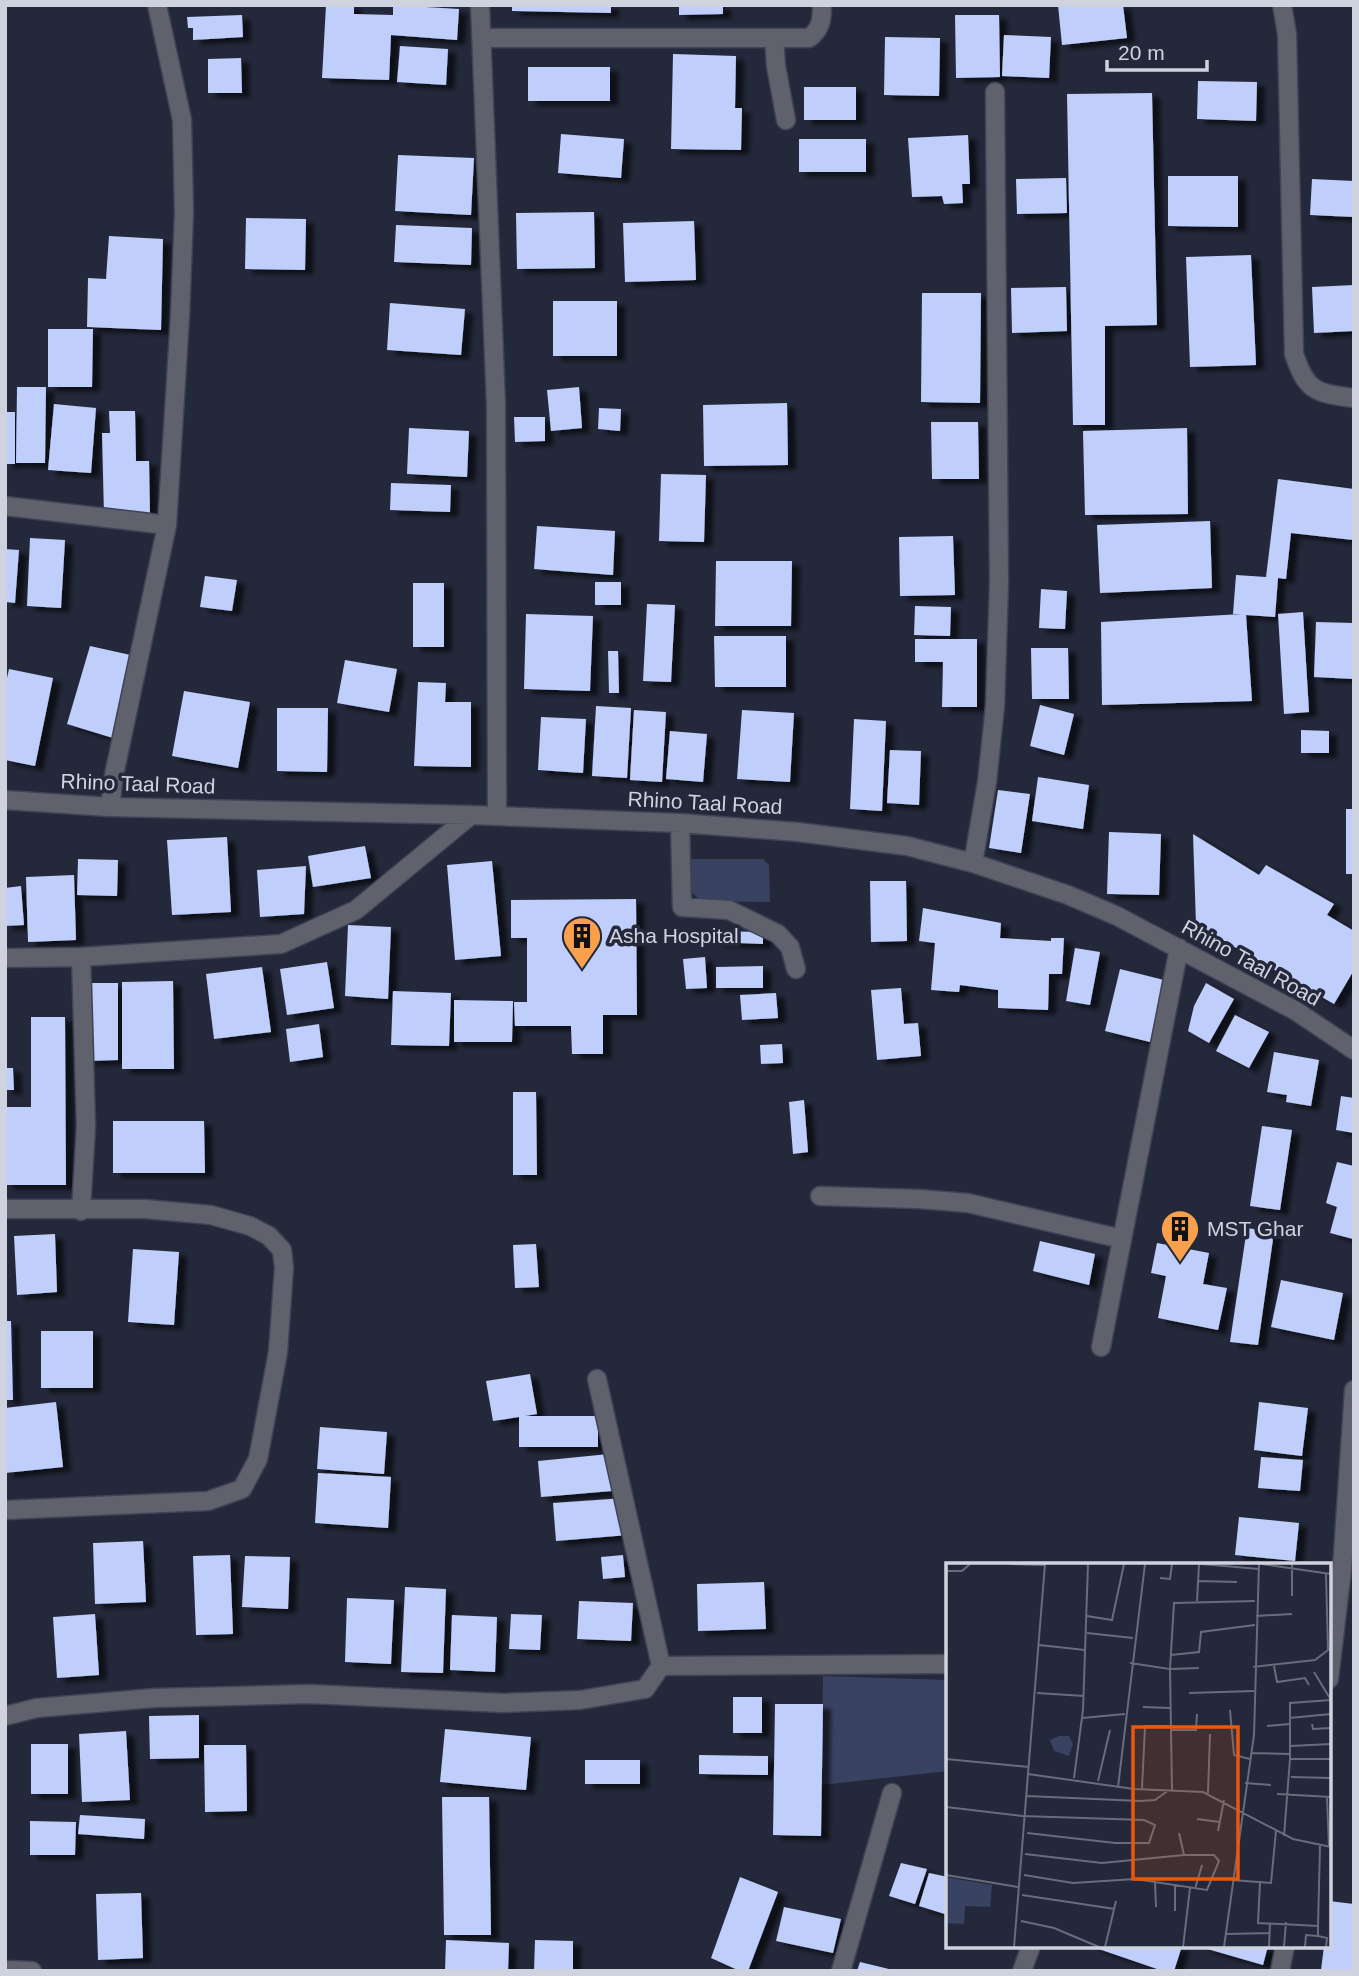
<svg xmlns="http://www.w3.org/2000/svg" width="1359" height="1976" font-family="Arial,sans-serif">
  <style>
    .green { fill: #394261 }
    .building { fill: #c0cefc; filter: url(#shadow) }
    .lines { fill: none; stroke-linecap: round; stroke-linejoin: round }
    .minor-casing { stroke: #3f4355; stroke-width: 21 }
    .minor { stroke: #5f626c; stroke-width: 18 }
    .labels { text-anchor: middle; stroke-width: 7; stroke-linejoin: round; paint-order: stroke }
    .street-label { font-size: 21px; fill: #cfd3e0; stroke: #23283a }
    .poi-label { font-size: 21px; fill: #cfd3e0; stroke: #23283a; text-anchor: start }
    .inset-road { fill: none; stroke: #686c7c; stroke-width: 2 }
    .view { fill: #e8590c; fill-opacity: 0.15; stroke: #e8590c; stroke-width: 3.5 }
    .inset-edge { fill: none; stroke: #cfd3e0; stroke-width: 3.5 }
  </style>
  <defs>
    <filter id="shadow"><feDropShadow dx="8" dy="4.5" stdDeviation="2" flood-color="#0009"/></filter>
  </defs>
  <rect width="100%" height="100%" fill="#23283a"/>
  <path class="green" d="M690 859H763L769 865 770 902 701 901 691 892Z
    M823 1676 948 1680V1771L821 1785Z"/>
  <path class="building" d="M326 5H354V14L393 15V5L459 9 457 40 391 35 389 80 322 78Z
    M512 5H611V13L512 11Z
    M679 5H723V14L679 15Z
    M1058 5H1123L1127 38 1062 45Z
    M242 15 243 37 193 40V28H188L187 17Z
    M955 15H999L1000 77 956 78Z
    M1004 35 1051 37 1049 78 1002 76Z
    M885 37 940 38 939 96 884 95Z
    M400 46 448 49 446 85 397 82Z
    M673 54 736 56 735 108H742L741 150 671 149Z
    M241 58 242 93H208V59Z
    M528 67H610V101H528Z
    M1198 81 1257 82 1256 121 1197 119Z
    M804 87H856V120H804Z
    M1152 93 1157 325 1105 326V425H1073L1067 94Z
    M561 134 624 139 621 178 558 173Z
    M968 135 970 184H962L963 203 944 204 942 196 912 197 908 138Z
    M799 139H866V172H799Z
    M398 155 474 158 471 215 395 211Z
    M1168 176H1238V227L1168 226Z
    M1066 178 1067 213 1017 214 1016 179Z
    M1312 179 1354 181V217L1310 215Z
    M594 212 595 268 517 269 516 213Z
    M246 218 306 219 305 270 245 269Z
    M694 221 696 280 625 282 623 223Z
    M396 225 472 228 471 265 394 262Z
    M109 236 163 239 161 330 87 327 88 278 106 279Z
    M1251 255 1256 365 1190 367 1186 257Z
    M1354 285V331L1314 333 1312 287Z
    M1066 287 1067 331 1012 333 1011 288Z
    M922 293H981L980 403 921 402Z
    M553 301H617V356H553Z
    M390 303 465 309 461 355 387 350Z
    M48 329H93L92 387H48Z
    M17 387H46L45 463H16Z
    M579 387 582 428 551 431 547 390Z
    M787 403 788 465 704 466 703 405Z
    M54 404 96 408 91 473 48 470Z
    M599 408 621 409 620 431 598 429Z
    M109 411H135L136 461H149L150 514 104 515 102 433H110Z
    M5 412H15V464H5Z
    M514 417H545V441L515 442Z
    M931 422H978L979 479H932Z
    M409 428 469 431 467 477 407 474Z
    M1187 428 1188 514 1085 515 1083 431Z
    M661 474 706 475 704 542 659 541Z
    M1278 479 1354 489V530L1353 540 1291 533 1286 579 1278 578 1275 617 1246 615 1252 701 1102 705 1101 622 1242 614H1233L1236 575 1266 577Z
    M391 483 451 485 450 512 390 510Z
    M1210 521 1212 588 1100 593 1097 525Z
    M537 526 615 531 613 575 534 569Z
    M953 536 955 595 900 596 899 537Z
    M30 538 65 540 61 608 27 606Z
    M5 549 19 550 15 603 5 602Z
    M716 561H792L791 626H715Z
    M205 576 237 580 232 611 200 607Z
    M595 582H621V605H595Z
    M413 583H444V647H413Z
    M1041 589 1067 591 1065 629 1039 628Z
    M647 604 675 605 671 682 643 681Z
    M915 606 951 607 950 636 914 635Z
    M1303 612 1309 712 1284 714 1278 614Z
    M526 614 593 616 590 691 524 689Z
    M1316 622 1354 623V679L1314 677Z
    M714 636H786V687H715Z
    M915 639H977V707H942L943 662H915Z
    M90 646 135 656 113 738 67 724Z
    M1031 648H1068L1069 699H1032Z
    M608 651H618L619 693H609Z
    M345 660 397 669 389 712 337 703Z
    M9 669 53 678 35 766 5 760V687Z
    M418 682 446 683 445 702H471V767L414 766Z
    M184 691 250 702 238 768 172 756Z
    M1040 705 1074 714 1064 755 1030 746Z
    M596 706 631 708 627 778 592 776Z
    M277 708H328L327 772 277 771Z
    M634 710 666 712 662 782 630 780Z
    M742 710 794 713 790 782 737 779Z
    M541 717 586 719 583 773 538 770Z
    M854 719 886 721 882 811 850 809Z
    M1301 730 1329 731V753H1301Z
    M670 731 707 734 703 782 666 779Z
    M890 750 921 751 919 805 887 803Z
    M1038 777 1089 785 1083 829 1032 821Z
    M998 790 1030 794 1021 853 989 848Z
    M1346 809H1354V874H1346Z
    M1109 832 1161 834 1159 895 1107 894Z
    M1193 834 1259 875 1266 865 1334 904 1327 915 1354 931V970L1334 1004 1196 925Z
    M227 837 231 912 172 915 167 840Z
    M365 846 371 878 313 887 308 856Z
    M78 859 118 860 117 896 77 895Z
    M492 861 501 956 455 960 447 865Z
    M306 866 304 914 260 917 257 870Z
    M74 875 76 940 28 942 26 877Z
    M870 881H906L907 941 871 942Z
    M21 886 24 925 5 926V888Z
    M636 899 637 1015H603V1054H572L571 1026H515L514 1002H527V938H511V900Z
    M923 908 1001 923 1000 938 1051 941V938H1064L1062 974H1049L1048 1010 998 1008V990L960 985 959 992 931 990 935 943 919 941Z
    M348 925 391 927 388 999 345 996Z
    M715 931 763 932V944L715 942Z
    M1075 948 1100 952 1090 1005 1066 1001Z
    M705 957 707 988 686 989 683 959Z
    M327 962 334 1008 287 1015 280 969Z
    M763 966V988H716V967Z
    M262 967 271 1032 214 1039 206 974Z
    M1120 969 1164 980 1150 1042 1105 1031Z
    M173 981 174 1069H122V982Z
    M87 983H118V1060L88 1061Z
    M1206 983 1234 999 1209 1043 1188 1031 1194 1006Z
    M901 988 904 1024 918 1023 921 1056 877 1060 871 990Z
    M393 991 451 993 449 1046 391 1045Z
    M776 993 778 1018 742 1020 740 995Z
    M454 1000 513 1001 512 1042H454Z
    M1235 1015 1269 1032 1249 1068 1216 1051Z
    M31 1017H65L66 1185H5V1107H31Z
    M319 1024 323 1057 290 1062 286 1029Z
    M782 1044 783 1063 761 1064 760 1045Z
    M1274 1052 1319 1060 1311 1106 1286 1102 1287 1095 1267 1092Z
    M5 1068H13L14 1090H5Z
    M513 1092H536L537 1175H513Z
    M1341 1096 1354 1098V1133L1336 1130Z
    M804 1100 808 1152 793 1154 789 1102Z
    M113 1121H204L205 1173H113Z
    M1262 1126 1292 1130 1280 1210 1250 1206Z
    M1337 1162 1354 1166 1353 1239 1330 1233 1337 1207 1326 1203Z
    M1247 1228 1274 1232 1258 1345 1230 1342Z
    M55 1234 57 1292 17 1295 14 1236Z
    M1040 1241 1095 1254 1089 1285 1033 1271Z
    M1157 1243 1209 1253 1203 1284 1227 1288 1218 1330 1158 1318 1166 1276 1151 1273Z
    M536 1244 539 1287 515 1288 513 1245Z
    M133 1249 179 1252 174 1325 128 1322Z
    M1281 1280 1343 1293 1334 1340 1271 1327Z
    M5 1321H11L13 1400H5Z
    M41 1331H93V1388H41Z
    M530 1374 537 1414 525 1416H598V1447H519V1417L493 1421 486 1381Z
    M56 1402 63 1467 5 1473V1408Z
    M1259 1402 1308 1408 1302 1456 1254 1450Z
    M320 1427 387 1432 384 1474 317 1469Z
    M609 1454 612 1491 541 1497 538 1461Z
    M1261 1457 1303 1460 1300 1491 1258 1488Z
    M318 1473 391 1477 388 1528 315 1523Z
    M625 1498 628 1535 556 1541 553 1503Z
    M1239 1517 1299 1523 1295 1561 1235 1555Z
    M143 1541 146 1602 95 1604 93 1543Z
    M230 1555 233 1634 196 1635 193 1556Z
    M623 1555 625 1577 603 1579 601 1557Z
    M245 1556 290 1557 288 1609 242 1607Z
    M764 1582 766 1629 698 1631 697 1584Z
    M405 1587 446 1589 443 1673 401 1672Z
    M347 1598 394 1600 391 1664 345 1662Z
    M579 1601 633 1603 631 1641 577 1639Z
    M95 1614 99 1675 57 1678 53 1617Z
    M511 1614 542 1615 540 1650 509 1649Z
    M452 1615 497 1617 495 1672 450 1670Z
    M733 1697H762V1733H733Z
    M775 1704H823L821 1836 773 1835Z
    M199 1715V1758L150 1759 149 1716Z
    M445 1729 531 1737 526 1790 440 1782Z
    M126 1731 130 1800 82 1802 79 1734Z
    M31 1744H68V1794H31Z
    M204 1745H246L247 1811 205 1812Z
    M699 1755 768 1756V1775L699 1774Z
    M585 1760H640V1784H585Z
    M442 1797H489L491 1935H444Z
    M80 1815 145 1819 144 1839 78 1834Z
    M30 1821 76 1822 75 1855H30Z
    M901 1863 927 1869 915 1904 889 1896Z
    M929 1873 948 1877V1915L919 1906Z
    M740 1877 778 1892 748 1971H740L711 1958Z
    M141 1893 143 1958 98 1960 96 1894Z
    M1329 1901 1354 1904V1971L1321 1970 1324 1946H1329Z
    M784 1907 841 1919 833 1953 776 1941Z
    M446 1940 509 1943 508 1971H445Z
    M535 1940 573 1941V1971H534Z
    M1090 1946H1182L1174 1971H1163Z
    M1197 1946H1268L1263 1965Z
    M860 1962 893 1970V1971H857Z"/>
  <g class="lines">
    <g class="minor-casing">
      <path id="minor" d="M480 5 496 405 497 816
        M1282 5 1287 34 1294 354C1307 392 1315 393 1354 398
        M482 38H809C821 29 822 20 822 5
        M774 38 776 66 786 120
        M5 506 167 525
        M5 800 110 807 471 815 680 823 798 832 907 846 973 863 1068 895 1117 916 1296 1011 1354 1050
        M110 807 114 775 167 525 180 316 184 213 182 120 157 5
        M680 823 682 907 729 910 778 934 790 947 796 969
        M973 863 987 782 995 706 999 583 995 92
        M81 957 86 1126 81 1211
        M5 958 81 957 281 944 356 910 471 815
        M820 1196 919 1199 968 1203 1122 1239
        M5 1209H145L211 1215 250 1226 269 1236 282 1250 284 1268 278 1352 258 1459 242 1489 208 1501 5 1510
        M1101 1347 1179 948
        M597 1379 661 1666
        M1329 1679 1342 1569 1354 1390
        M5 1716 37 1708 154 1698 310 1694 503 1703 580 1700 645 1689 661 1666 948 1664
        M5 1970 32 1971
        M841 1971 892 1793
        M1022 1971 1031 1946
        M1280 1971 1285 1946"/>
    </g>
    <use href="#minor" class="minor"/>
  </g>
  <defs>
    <g id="building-pin" transform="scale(2.0125)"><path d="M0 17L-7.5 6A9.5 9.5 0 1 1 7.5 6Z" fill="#f8a04b" stroke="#23283a"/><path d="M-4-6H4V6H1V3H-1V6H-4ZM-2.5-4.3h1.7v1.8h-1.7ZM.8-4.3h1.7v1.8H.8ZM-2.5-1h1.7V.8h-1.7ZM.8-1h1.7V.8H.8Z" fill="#111"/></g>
  </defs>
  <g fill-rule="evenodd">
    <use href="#building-pin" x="582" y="936"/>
    <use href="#building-pin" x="1180" y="1229"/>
  </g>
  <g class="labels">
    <g class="street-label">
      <text transform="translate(138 784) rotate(2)" y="7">Rhino Taal Road</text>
      <text transform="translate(705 803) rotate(3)" y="7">Rhino Taal Road</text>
      <text transform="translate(1251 963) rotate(29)" y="7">Rhino Taal Road</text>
    </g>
    <g class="poi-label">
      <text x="609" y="943">Asha Hospital</text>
      <text x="1207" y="1236">MST Ghar</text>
    </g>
  </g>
  <g transform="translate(946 1563)">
    <rect width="385" height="385" fill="#23283a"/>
    <path d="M113 173H123L127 181 123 193 108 188 104 177ZM0 314 46 322 44 344 19 343 18 361 0 360Z" fill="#394261"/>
    <path class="inset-road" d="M64 1 98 2M255 1 313 6M316 1 385 11M0 8H16L24 1M214 15 224 16 226 1M252 18 291 19M346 33V1M251 38 253 1M141 53 166 57 178 1M310 53 346 51M141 70 187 75M93 82 139 87M225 92 253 89 255 69 309 62M184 100 224 106 226 227M328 103 331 119 359 115 363 122M307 104 369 97 382 87 380 11M253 105 224 106 228 40 309 38M368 109 385 137M91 130 138 133M243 130 308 128M197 144 224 145M284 147 288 192 304 196M136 155 179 151M343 155 385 151M366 161 367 166 385 165M321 163 344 161M224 167H250L251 151M344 183 385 181M305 190 344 191M0 196 83 204M344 196V140L385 137M82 211 188 226 257 229 347 276 385 284M345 214 385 215M128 215 137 147 142 1M152 218 164 167M299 220 325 222M172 224 199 1M196 226 199 163H224M262 230 264 171M331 231 385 234M81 233 194 238 209 237 223 227M381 234 383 284M0 244 76 253 198 257 209 262 203 280H169L81 270M251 256 274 259M272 268 278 237M233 270 238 292M338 273 344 196H385M0 312 72 324M78 312 127 320 189 316 261 327 273 298 268 292H238L156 300 79 291M286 317 325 320 330 268M209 319 210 344M314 320 312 360 372 363 374 283M229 322V348M249 326 256 302M76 332 169 346M75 358 108 365 153 384M372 363V373L381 375 380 384M280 371 324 370M68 384 99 1M159 384 170 338M237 384 244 325M278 384 308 172 313 1M323 384 324 360M338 384 340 359M359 384 360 372 372 373"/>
    <path class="view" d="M187 164H292V316H187Z"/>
    <rect width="385" height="385" class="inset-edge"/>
  </g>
  <rect width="1359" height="1976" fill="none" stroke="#cfd3e0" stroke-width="14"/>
  <path d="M1107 60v10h100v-10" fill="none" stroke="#cfd3e0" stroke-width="3.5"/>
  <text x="1118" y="60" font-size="21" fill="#cfd3e0" stroke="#23283a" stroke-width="5" paint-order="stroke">20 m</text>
</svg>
